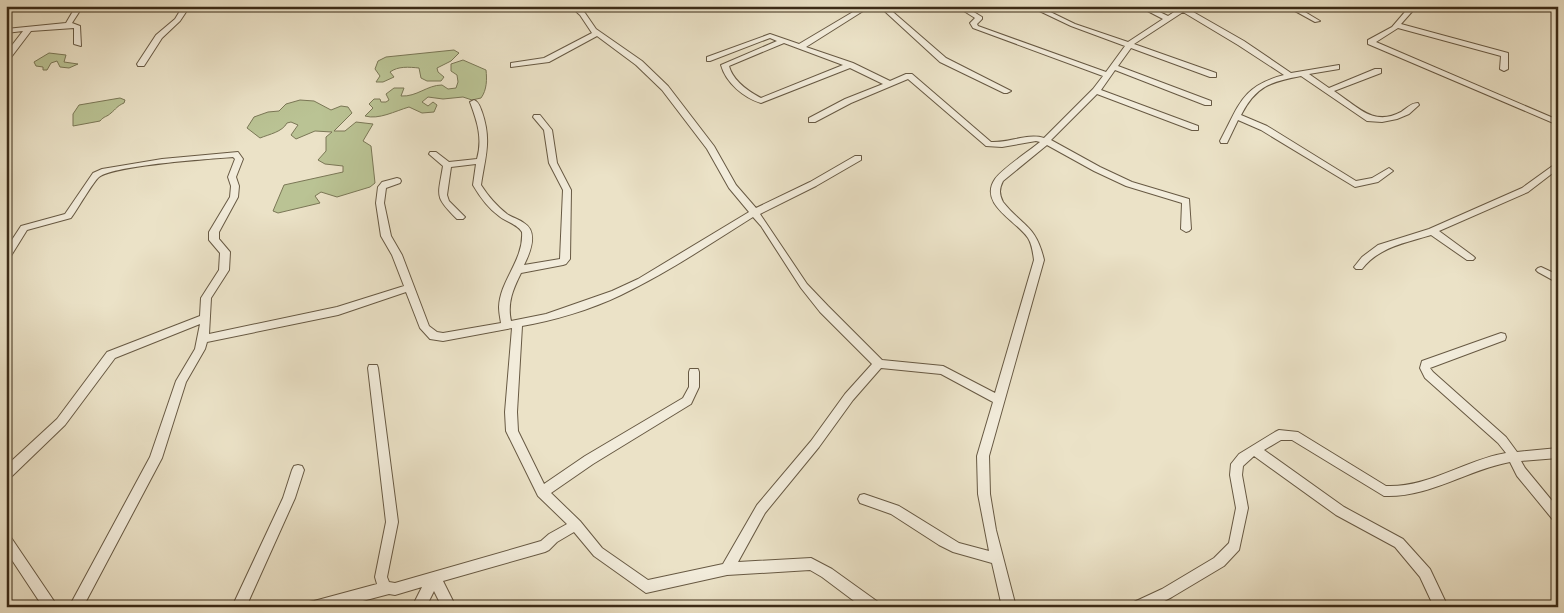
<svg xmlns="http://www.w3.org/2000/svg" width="1564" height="613" font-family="'IM FELL DW Pica',serif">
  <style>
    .green { fill: #bac394; stroke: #7a7756 }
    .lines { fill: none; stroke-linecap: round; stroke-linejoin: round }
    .street-casing { stroke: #675943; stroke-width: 2 }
    .street { fill: #f2ecdb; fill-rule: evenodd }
  </style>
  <rect width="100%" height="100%" fill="#ebe2c7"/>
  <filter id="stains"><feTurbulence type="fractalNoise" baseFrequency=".004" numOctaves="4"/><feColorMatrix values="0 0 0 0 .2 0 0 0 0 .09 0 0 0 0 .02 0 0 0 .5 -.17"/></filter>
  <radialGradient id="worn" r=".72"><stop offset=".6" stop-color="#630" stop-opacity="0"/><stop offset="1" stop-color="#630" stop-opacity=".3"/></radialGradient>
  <path class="green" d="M454 50 459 53 451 61 437 68 438 72 444 77 441 81H427L421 78 419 68C409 67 398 66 390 72L394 77 383 82H376L380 76 375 69 378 61 386 57Z
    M49 53 66 55 64 62 78 64 69 68 60 67 57 61 51 63 47 70H43V67L36 66 34 62Z
    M463 60 486 70C487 79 487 90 481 98L472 100 463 97 443 99 428 97 422 102 428 106 433 102 437 105 434 112 422 113 409 107C395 111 379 120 365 116L373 108 369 104 374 99H380L381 102H386L389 100 386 94 394 88H404L401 96C417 97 427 85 442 85L448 89 456 88 458 82 457 75 451 71V64Z
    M120 98 125 100 124 103C117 106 116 109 111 113 107 117 104 116 100 121L73 126V114L79 105Z
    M300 100 314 101 331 110 341 106 348 107 352 113 334 131H345L356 122 373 124 363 141 371 146 375 183 370 187 337 197 321 192 315 196 320 203 278 213 273 211 284 185 343 172V166L325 164 318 160 326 151V137L332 132 315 131 296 139 291 135 298 125 291 122 287 123C282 132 270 134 260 138L247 128 254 117 268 112 279 111 286 104Z"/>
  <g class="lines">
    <g class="street-casing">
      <path id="street" d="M76 6H83L72 23 80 26 81 46 74 44V28L31 31 9 60H6V53L23 31 6 33V29L66 23Z
        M183 6H190L180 21 162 38 144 66H138L137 64 156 35 175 19Z
        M355 6H364L357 10 354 8Z
        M570 6H578L585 13 596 29 642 61 668 86 714 146 736 185 756 208 810 182 855 156H861V160L816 186 760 214 807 284 828 306 882 360 943 366 995 393 1034 260C1033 253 1032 244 1028 238 1017 221 978 204 995 179 1002 169 1029 151 1040 142L1036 141 1002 147 986 146 908 79 851 103 815 122H809V118L845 99 883 84 850 68 761 103C744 98 726 83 721 65L777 41 770 38 710 61H707V57L770 34 799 44 863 6H871L806 47 853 63 890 81 906 74H912L991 142C1009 143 1027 133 1044 138L1093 89 1103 76 973 28 970 23 975 18 956 6H964L982 17V19L977 24 978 26 1106 72 1125 46 1071 26 1029 6H1038L1075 24 1128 42 1163 19 1138 6H1147L1168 16 1183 6H1191L1188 9 1244 41 1291 73 1339 65V69L1309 74 1329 88 1375 69H1381V73L1334 91C1357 106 1373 127 1401 112 1407 108 1411 103 1418 103L1419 105 1409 114 1397 119 1382 122 1367 121 1301 76C1270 82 1256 86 1241 115L1267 126 1356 181 1372 178 1389 168 1393 171 1378 182 1355 187 1261 130 1238 120 1227 143H1221L1220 141C1239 106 1241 86 1284 75L1238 45 1183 12 1134 44 1216 73V77H1210L1131 48 1118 66 1211 101V105H1205L1115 70 1101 90 1198 126V130H1192L1097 94 1051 140 1100 167 1132 182 1189 199 1191 229 1189 231 1186 232 1181 229 1182 203 1126 186 1094 171 1047 145 1003 181C999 189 999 194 1003 202 1023 227 1036 225 1044 260L989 456 990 494 996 530 1016 607H1002L992 563 953 552 939 545 891 514 860 503 858 499 860 495 864 494 899 506 959 543 989 551 978 494 977 456 993 402 941 374 881 368 853 400 819 447 765 513 738 562 811 558 832 569 878 602 880 607H862L822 577 810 570 727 575 646 593 594 556 574 532 557 542 549 550 545 552 443 581 456 607H442L434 591 426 607H412L422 587 395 595 389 594 340 607H307L309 602 314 601 377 584 375 577 386 522 368 368 369 365H377L378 368 398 522 387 577 389 582 395 583 541 541 549 534 567 524 538 496 506 431 505 412 512 328 443 341 430 339 420 328 406 292 338 315 207 342 205 349 186 382 162 458 83 607H69L150 457 176 381 195 349 200 324 115 358 65 425 10 478 6 479V466L57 419 107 352 200 316 201 298 219 270 220 253 209 240V232L230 197 231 186 228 177 235 159 233 157C209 159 115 165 99 177 93 182 77 210 71 218L27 230 9 259 6 260V249L21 226 65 214 93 173 102 169 162 159 238 152 243 159 236 177 239 186 238 197 219 232V239L230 252 229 270 211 298 209 334 337 307 404 286 392 255 381 236 376 203 378 187 382 182 397 178 400 179 401 181 400 183 386 188 384 203 391 236 402 255 429 326 437 332 443 333 501 323C500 317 499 312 499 307 500 280 524 260 522 232 517 224 506 222 499 216 488 208 480 197 473 185L476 164 451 167 447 195 449 201 465 217 463 219H457C434 196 438 197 443 166L429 154 430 152H436L449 162 477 159C483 138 477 121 470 102L474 100C479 102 480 107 482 112 492 141 485 157 481 185 488 196 497 206 507 214 513 218 519 219 524 223 539 232 530 253 524 265L560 259 563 190 549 163 544 130 533 117 534 115H540L552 130 557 163 571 190 570 259 566 264 563 265 521 273C513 289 507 303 511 321L546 314 612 291 638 279 749 212 729 188 707 149 662 90 636 65 597 36 549 62 511 67V63L544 58 592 33 580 15ZM784 43 843 65 761 98C748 91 733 81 729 66ZM753 217 761 226 801 288 820 312 872 364 845 394 811 441 757 505 723 564 648 580 602 548 580 521 551 493 593 464 691 404 699 387V372L698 369H690L689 372V387L683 398 585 456 544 484 518 431 517 412 522 326C553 321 592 309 621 295 667 273 710 244 753 217Z
        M879 6H886L946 58 1011 91 1007 93H1004L940 62Z
        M1286 6H1295L1320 21 1315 22Z
        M1410 6H1417L1401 24 1508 53V69L1504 71 1500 69 1501 56 1398 28 1376 42 1558 120V125L1368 44V40L1392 27Z
        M1558 162V169L1528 192 1439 231 1473 256 1475 258 1473 260H1467L1431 235C1405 243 1379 247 1362 269H1356L1354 267 1362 257 1378 245 1429 229 1522 188Z
        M1541 267 1558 275V283L1538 272 1536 270 1538 268Z
        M1501 333 1505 334 1506 337 1505 340 1430 368 1433 372 1506 437 1517 452 1558 448V458L1521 461 1525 468 1558 508V522L1554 521 1517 476 1510 462C1467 470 1429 498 1384 496L1292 440H1281L1264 450 1344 507 1403 539 1430 569 1448 607H1434L1420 577 1395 547 1336 515 1254 456 1243 466 1242 475 1248 508 1239 550 1224 566 1172 597 1153 607H1132L1134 602 1162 589 1214 558 1229 543 1236 508 1230 475 1231 464 1239 454 1275 432 1279 430 1298 432 1386 486C1428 488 1465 460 1506 453L1498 443 1425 378 1420 368 1422 361Z
        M298 465 302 466 304 470 295 498 246 607H232L283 498 292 470 294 466Z
        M6 534 10 536 58 607H43L6 551Z"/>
    </g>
    <use href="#street" class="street"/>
  </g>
  <rect width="1564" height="613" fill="none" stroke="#ebe2c7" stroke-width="25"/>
  <rect x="8" y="8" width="1549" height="598" fill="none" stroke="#3b2b17" stroke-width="2.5"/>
  <rect x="12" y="12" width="1539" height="588" fill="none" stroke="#3b2b17"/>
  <rect width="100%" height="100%" filter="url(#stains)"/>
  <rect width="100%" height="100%" fill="url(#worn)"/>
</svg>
